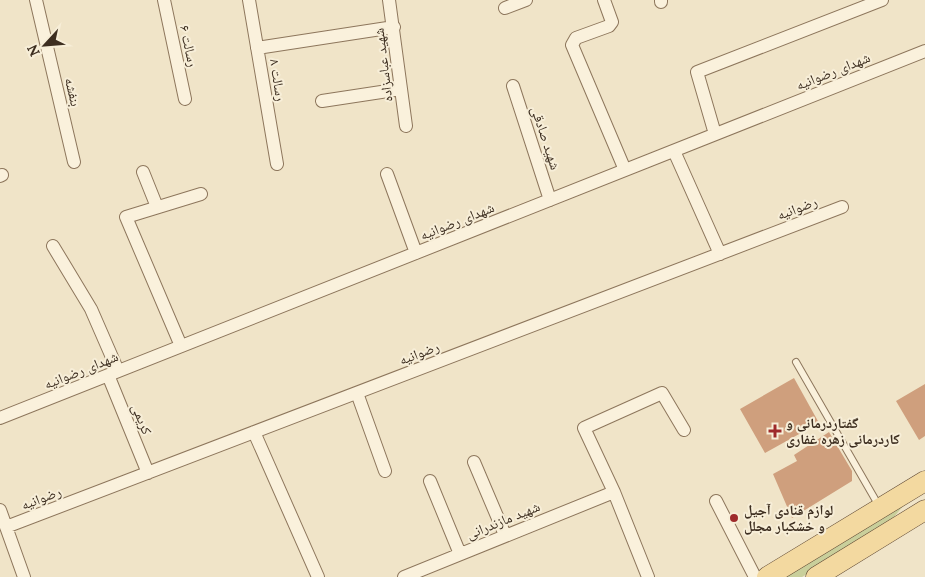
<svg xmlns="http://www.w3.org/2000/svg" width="925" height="577" font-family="Lora,'Noto Naskh Arabic',serif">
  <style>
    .green { fill: #c9cf9b }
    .building { fill: #cf9f7d }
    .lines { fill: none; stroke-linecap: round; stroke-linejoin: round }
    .service-casing { stroke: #8d765c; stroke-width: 8 }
    .minor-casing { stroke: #8d765c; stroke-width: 14 }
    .primary-casing { stroke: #5b4430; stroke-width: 21 }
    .service { stroke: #faf1dc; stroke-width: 6 }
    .minor { stroke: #faf1dc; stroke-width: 12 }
    .primary { stroke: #f3d9a0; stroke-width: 20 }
    .poi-dot { fill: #9e2a2b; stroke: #f7eed8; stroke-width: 2 }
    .labels { text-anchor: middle; stroke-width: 4; stroke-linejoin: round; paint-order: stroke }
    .street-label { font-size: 14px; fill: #3d2e20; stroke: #f7eed8 }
    .poi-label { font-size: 14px; font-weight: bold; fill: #3d2e20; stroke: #f7eed8; text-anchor: start }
  </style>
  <rect width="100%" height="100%" fill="#f0e4c8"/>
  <path class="green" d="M925 493 904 505 888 524 802 577H779Z"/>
  <path class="building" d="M794 378 819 423 765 453 740 409Z
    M925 384V436L919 440 896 401Z
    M829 432 852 471V481L792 518 773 474 797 461 794 455Z"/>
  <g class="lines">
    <g class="service-casing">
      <path id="service" d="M796 362 879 506"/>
    </g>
    <g class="minor-casing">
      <path id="minor" d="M36 0 74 162
        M164 0 185 99
        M249 0 277 164
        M389 0 406 126
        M604 0 612 22 609 26 576 38 572 45 625 170
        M661 0V2
        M505 8 526 0
        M257 48 394 27
        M513 86 550 200
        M322 101 401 89
        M715 134 697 72 882 0
        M674 151 720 254
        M143 172 157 207
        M387 174 416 253
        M0 176 2 175
        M53 246 91 309 118 371
        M181 346 126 217 201 194
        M108 375 148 473
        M357 393 385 471
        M0 418 925 51
        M254 432 318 577
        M474 462 505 535
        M430 481 460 554
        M716 501 755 577
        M0 510 24 577
        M6 527 842 207
        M404 577 614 492
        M648 577 614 492 584 428 662 393 684 430"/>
    </g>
    <g class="primary-casing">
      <path id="primary" d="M767 577 925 481
        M816 577 925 510"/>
    </g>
    <use href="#service" class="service"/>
    <use href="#minor" class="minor"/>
    <use href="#primary" class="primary"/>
  </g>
  <g class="poi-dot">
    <path d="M772.5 423.5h5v5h5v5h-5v5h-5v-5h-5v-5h5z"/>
    <circle cx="734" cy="518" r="5"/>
  </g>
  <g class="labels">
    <g class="street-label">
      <text transform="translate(189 46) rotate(78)" y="5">رسالت ۶</text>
      <text transform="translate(383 65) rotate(-97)" y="5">شهید عباسزاده</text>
      <text transform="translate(833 71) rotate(-22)" y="5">شهدای رضوانیه</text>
      <text transform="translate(278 80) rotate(81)" y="5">رسالت ۸</text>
      <text transform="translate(73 92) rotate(77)" y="5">بنفشه</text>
      <text transform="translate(546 138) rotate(72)" y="5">شهید صادقی</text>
      <text transform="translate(797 208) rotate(-21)" y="5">رضوانیه</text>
      <text transform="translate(457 221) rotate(-22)" y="5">شهدای رضوانیه</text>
      <text transform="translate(419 353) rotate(-21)" y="5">رضوانیه</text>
      <text transform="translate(81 370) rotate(-22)" y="5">شهدای رضوانیه</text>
      <text transform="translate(142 419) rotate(68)" y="5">کریمی</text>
      <text transform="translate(41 498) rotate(-21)" y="5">رضوانیه</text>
      <text transform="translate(503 520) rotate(-22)" y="5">شهید مازندرانی</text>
    </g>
    <g class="poi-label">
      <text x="786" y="428">گفتاردرمانی و<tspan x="786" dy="16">کاردرمانی زهره غفاری</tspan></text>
      <text x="744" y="515">لوازم قنادی آجیل<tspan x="744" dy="16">و خشکبار مجلل</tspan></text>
    </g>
  </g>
  <g transform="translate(45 45) rotate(244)" stroke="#f7eed8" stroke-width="4" paint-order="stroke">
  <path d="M0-4L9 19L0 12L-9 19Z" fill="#3d2e20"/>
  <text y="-8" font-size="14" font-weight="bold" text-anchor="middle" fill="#3d2e20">N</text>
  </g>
</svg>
